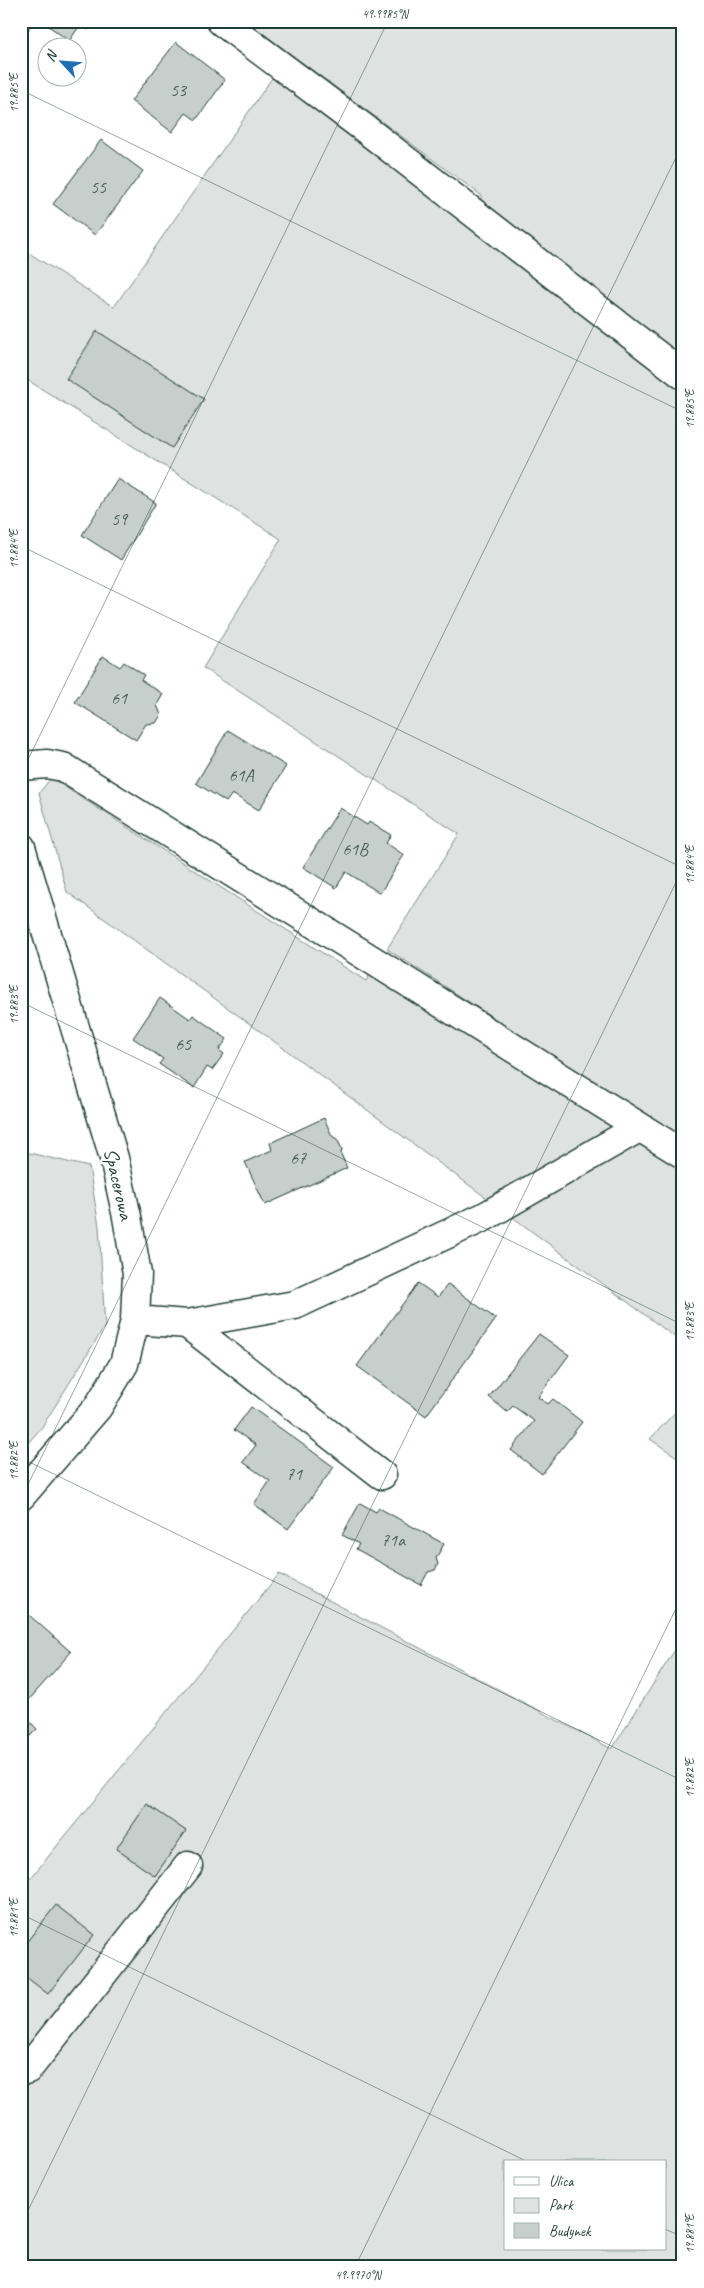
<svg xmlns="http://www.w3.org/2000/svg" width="704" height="2288" font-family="Caveat,sans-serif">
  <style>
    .green { fill: #dee3e2; stroke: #7e908b; fill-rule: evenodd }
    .building { fill: #c7cfcc; stroke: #1f3d34 }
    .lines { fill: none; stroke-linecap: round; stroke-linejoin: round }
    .minor-casing { stroke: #1f3d34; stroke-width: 31 }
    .minor { stroke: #fff; stroke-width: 28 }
    .ticks { fill: none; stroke: #1f3d34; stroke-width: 1; stroke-opacity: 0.45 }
    .labels { text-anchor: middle; stroke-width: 4.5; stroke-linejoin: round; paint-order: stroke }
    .number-label { font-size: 18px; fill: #49625a }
    .street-label { font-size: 20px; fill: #1f3d34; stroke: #fff }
    .neatline { fill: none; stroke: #1f3d34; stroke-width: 2 }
    .ticks-label { font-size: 12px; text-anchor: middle; fill: #1f3d34 }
  </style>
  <rect width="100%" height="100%" fill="#fff"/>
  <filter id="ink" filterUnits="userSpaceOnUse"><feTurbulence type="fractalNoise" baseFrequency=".02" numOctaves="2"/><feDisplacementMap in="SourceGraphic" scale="10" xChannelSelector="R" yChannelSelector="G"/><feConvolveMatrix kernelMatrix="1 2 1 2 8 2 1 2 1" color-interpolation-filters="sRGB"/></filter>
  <g filter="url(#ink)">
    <path class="green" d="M246 21H683V1140L387 949 459 834 203 668 281 539 21 376V248L114 307 272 78 466 224 482 196Z
      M51 778 366 981 374 968 683 1170V1343L286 1050 67 892 39 793Z
      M21 1151 89 1167 99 1226 105 1326 42 1427 21 1451Z
      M683 1404V1461L650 1439Z
      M279 1574 612 1749 683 1637V2267H21V1890ZM505 2162H665V2249H505Z"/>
    <path class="building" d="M42 21H95L88 30 81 24 69 41Z
      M176 42 225 80 196 120 186 113 172 132 131 101Z
      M101 140 143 171 95 235 53 204Z
      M97 331 204 399 172 448 66 379Z
      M118 479 156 503 121 560 82 535Z
      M103 656 120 667 124 662 144 675 141 680 163 694 157 705 161 715 156 723 146 724 136 740 75 702Z
      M228 730 286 766 259 810 232 794 226 802 196 783Z
      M340 808 367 825 369 822 391 835 386 843 404 855 380 893 346 872 336 888 303 867Z
      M160 998 190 1019 193 1015 227 1039 219 1050 224 1054 212 1070 207 1067 194 1088 159 1064 163 1059 133 1038Z
      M324 1118 332 1136 337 1139 342 1149 341 1154 347 1168 265 1205 245 1162 272 1150 270 1143Z
      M418 1283 438 1297 448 1284 496 1319 426 1416 357 1366Z
      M539 1334 569 1355 538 1397 548 1404 553 1399 582 1422 542 1474 511 1450 534 1421 513 1406 507 1412 489 1397Z
      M251 1407 334 1467 288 1529 254 1504 270 1481 243 1462 256 1445 234 1430Z
      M360 1503 376 1512 379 1508 444 1544 436 1558 438 1564 435 1570 428 1572 421 1585 356 1549 359 1544 342 1535Z
      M29 1615 71 1652 27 1702 21 1696V1624Z
      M21 1712 37 1729 21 1745Z
      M147 1804 186 1831 155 1876 116 1849Z
      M56 1905 94 1935 48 1994 21 1973V1949Z"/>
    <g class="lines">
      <g class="minor-casing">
        <path id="minor" d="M221 21 364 128 683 375
          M21 766 47 764 63 767 683 1154
          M21 847 114 1158 127 1217 137 1274 135 1320 124 1364 98 1407 21 1496
          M135 1320 187 1324 382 1475
          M187 1324 295 1305 484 1217 640 1127
          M21 2071 28 2069 188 1866"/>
      </g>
      <use href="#minor" class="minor"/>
    </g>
  </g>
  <path class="ticks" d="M21 48 34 21M21 90 683 412M21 546 683 868M21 774 388 21M21 1002 683 1325M21 1458 683 1781M21 1499 683 143M21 1914 528 2162M21 2225 683 868M665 2229 683 2237M355 2267 683 1594"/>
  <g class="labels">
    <g class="number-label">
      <text x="178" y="96">53</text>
      <text x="98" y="193">55</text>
      <text x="119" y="525">59</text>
      <text x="119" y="704">61</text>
      <text x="241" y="781">61A</text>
      <text x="355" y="855">61B</text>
      <text x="183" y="1050">65</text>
      <text x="298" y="1164">67</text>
      <text x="294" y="1480">71</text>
      <text x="393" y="1546">71a</text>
    </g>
    <g class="street-label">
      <text transform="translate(119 1184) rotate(77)" y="7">Spacerowa</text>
    </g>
  </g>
  <rect width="704" height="2288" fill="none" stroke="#fff" stroke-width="55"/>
  <rect x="504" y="2160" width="162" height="90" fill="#ffffff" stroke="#a5b1ae"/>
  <rect x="514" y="2177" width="25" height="8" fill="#ffffff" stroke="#a5b1ae"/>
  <text x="549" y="2186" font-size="15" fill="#1f3d34">Ulica</text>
  <rect x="514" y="2198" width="25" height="15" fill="#dee3e2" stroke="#a5b1ae"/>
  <text x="549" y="2210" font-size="15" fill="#1f3d34">Park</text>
  <rect x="514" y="2223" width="25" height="15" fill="#c7cfcc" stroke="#a5b1ae"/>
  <text x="549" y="2236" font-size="15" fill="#1f3d34">Budynek</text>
  <g transform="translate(62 62) rotate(296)"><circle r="24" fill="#ffffff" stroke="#a5b1ae"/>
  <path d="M0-4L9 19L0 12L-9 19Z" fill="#1f6fb2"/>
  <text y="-8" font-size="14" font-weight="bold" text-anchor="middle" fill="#1f3d34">N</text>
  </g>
  <rect x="28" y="28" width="648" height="2232" class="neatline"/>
  <g class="ticks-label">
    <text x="385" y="18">49.9985°N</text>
    <text transform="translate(14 93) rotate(-90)" y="4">19.885°E</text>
    <text transform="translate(690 409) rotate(-90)" y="4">19.885°E</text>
    <text transform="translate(14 549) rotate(-90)" y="4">19.884°E</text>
    <text transform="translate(690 865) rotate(-90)" y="4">19.884°E</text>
    <text transform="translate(14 1005) rotate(-90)" y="4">19.883°E</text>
    <text transform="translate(690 1322) rotate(-90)" y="4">19.883°E</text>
    <text transform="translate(14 1461) rotate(-90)" y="4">19.882°E</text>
    <text transform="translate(690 1778) rotate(-90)" y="4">19.882°E</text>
    <text transform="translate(14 1918) rotate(-90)" y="4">19.881°E</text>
    <text transform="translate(690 2234) rotate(-90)" y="4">19.881°E</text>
    <text x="358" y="2279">49.9970°N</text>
  </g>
</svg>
